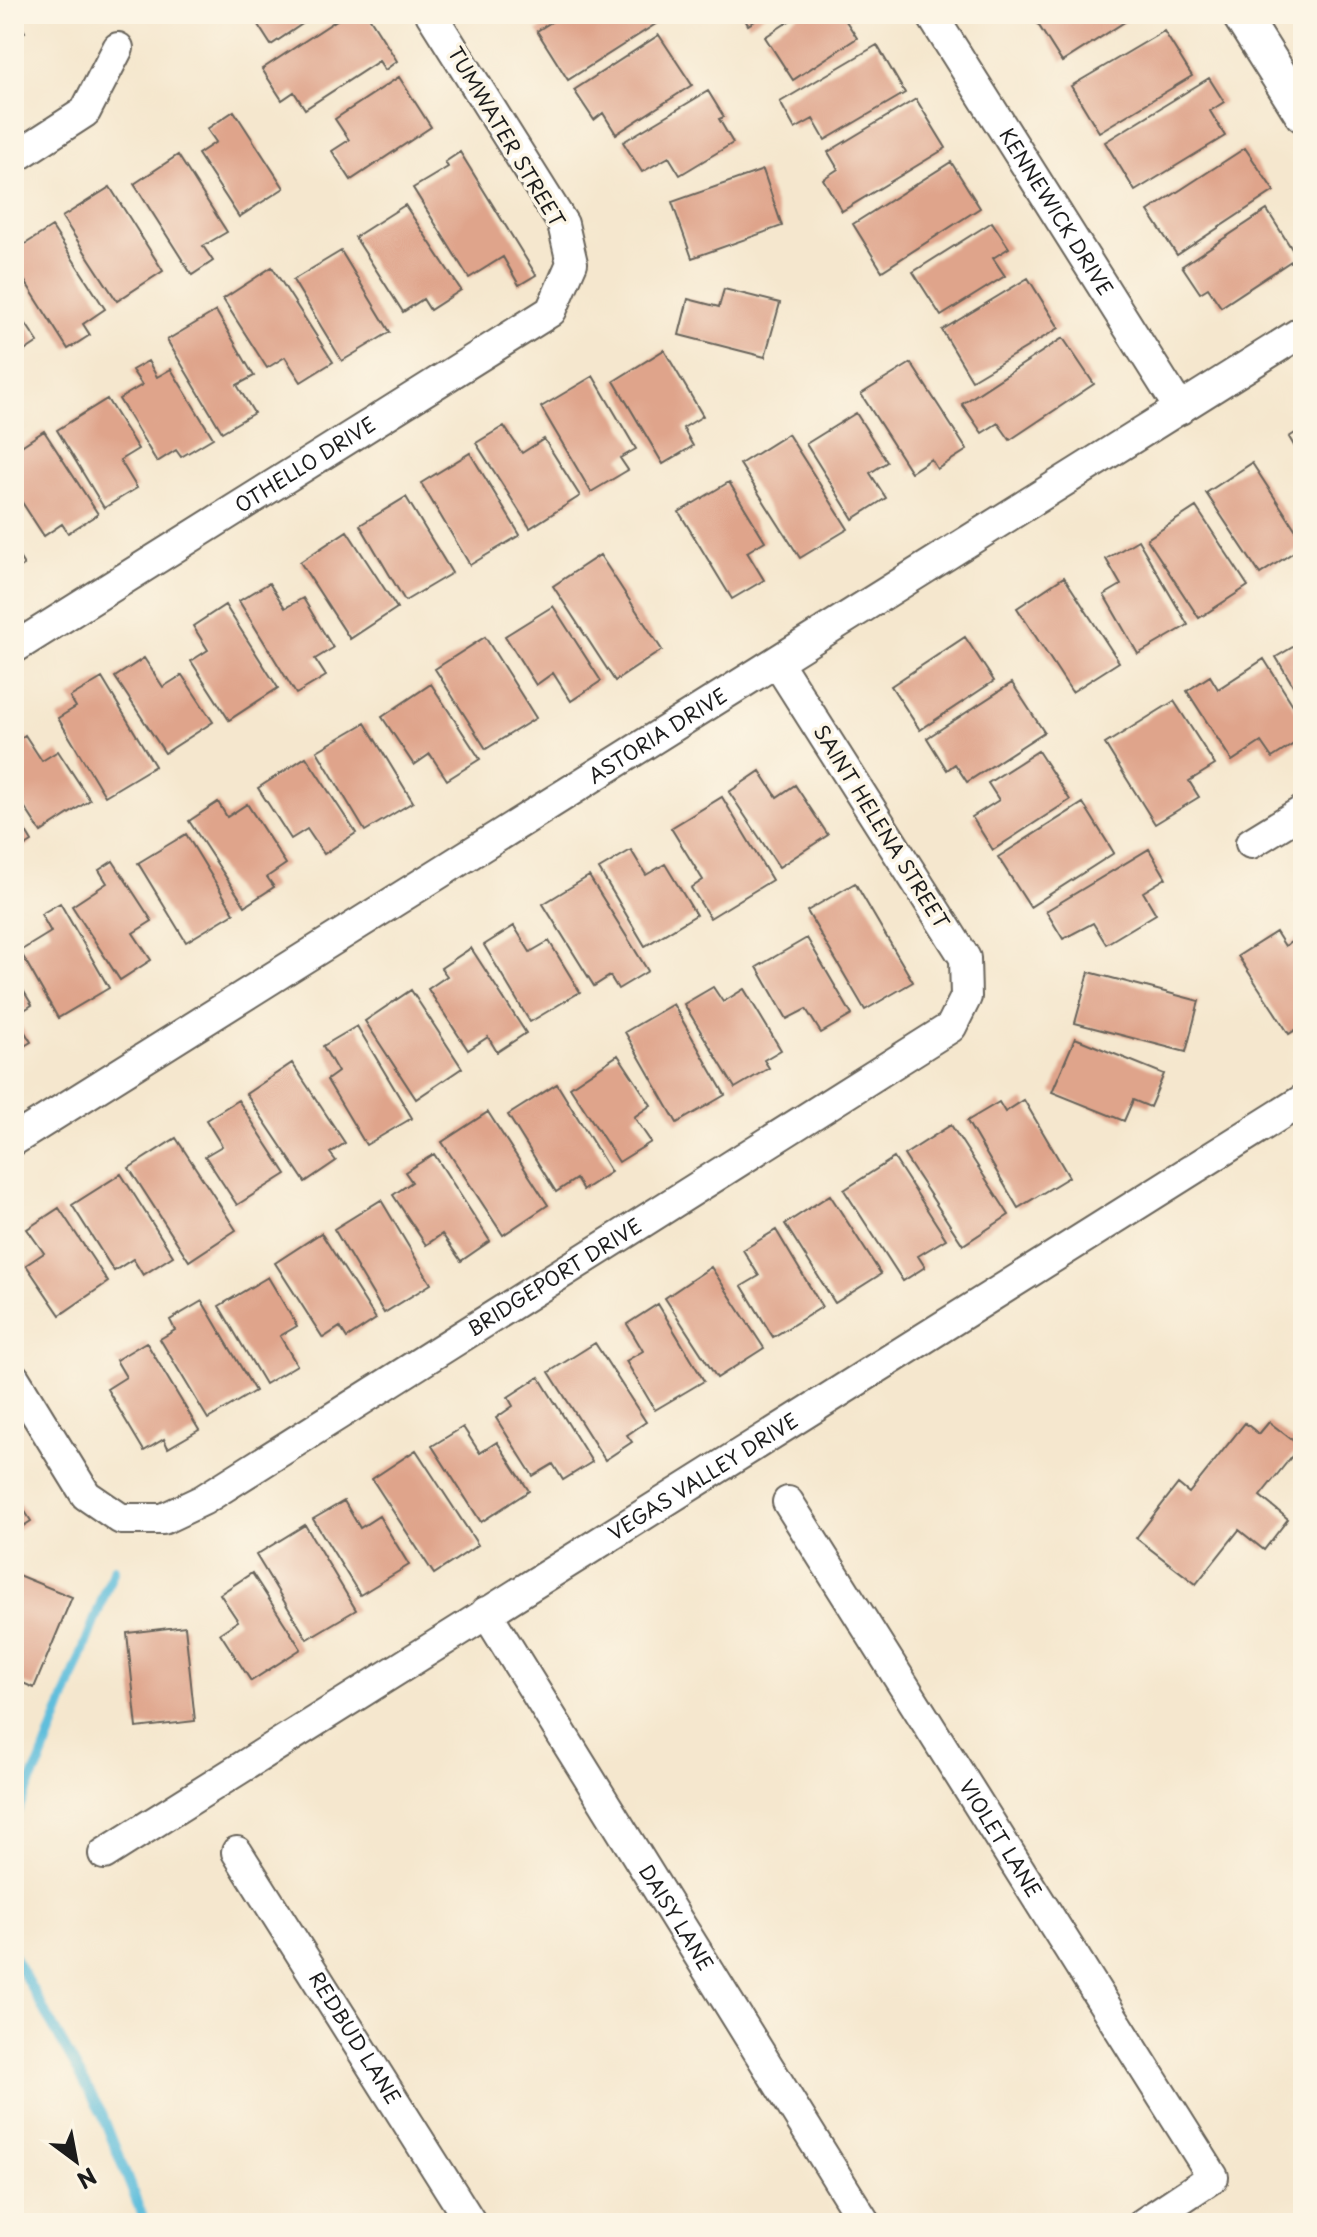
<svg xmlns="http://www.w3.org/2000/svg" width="1317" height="2237" font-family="'Playpen Sans',sans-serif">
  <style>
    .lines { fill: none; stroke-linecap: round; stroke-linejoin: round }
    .stream { stroke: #5ebedc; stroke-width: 10 }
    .building { fill: #dfa48b }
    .minor-casing { stroke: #68635a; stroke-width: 34 }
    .tertiary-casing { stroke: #68635a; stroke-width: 40 }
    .minor { stroke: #fff; stroke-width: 30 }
    .tertiary { stroke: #fff; stroke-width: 36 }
    .labels { text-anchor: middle; stroke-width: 7; stroke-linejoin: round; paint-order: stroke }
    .street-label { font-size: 20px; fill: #1c1c1c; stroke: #fcf5e5 }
  </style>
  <rect width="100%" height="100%" fill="#fcf5e5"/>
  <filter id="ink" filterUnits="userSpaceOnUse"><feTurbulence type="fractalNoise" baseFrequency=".0125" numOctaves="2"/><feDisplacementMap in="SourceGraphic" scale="16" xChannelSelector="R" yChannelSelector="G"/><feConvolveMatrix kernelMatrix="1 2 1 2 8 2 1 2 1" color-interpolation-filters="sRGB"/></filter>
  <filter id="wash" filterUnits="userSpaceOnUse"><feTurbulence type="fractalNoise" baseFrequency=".006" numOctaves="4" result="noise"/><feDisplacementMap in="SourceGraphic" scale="32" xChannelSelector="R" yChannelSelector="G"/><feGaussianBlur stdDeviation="1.8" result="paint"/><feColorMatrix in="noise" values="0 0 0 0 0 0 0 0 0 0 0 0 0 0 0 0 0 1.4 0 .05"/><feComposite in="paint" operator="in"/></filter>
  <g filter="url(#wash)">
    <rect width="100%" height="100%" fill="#f5e7ce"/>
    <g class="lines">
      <path class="stream" d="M14 1817 40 1763 114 1569
        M14 1957 102 2114 145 2223"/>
    </g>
    <g id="blocks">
      <path class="building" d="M14 14 25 32 14 39Z
        M251 14H317L271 45Z
        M346 14H367L397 61 385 70 379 61 305 109 294 92 282 100 262 69Z
        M564 14H658L662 20 568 80 537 31Z
        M742 14H766L748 25Z
        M800 14H856L846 21 857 38 793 80 765 37Z
        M1047 14H1137L1062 62 1036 21Z
        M1164 31 1192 76 1099 132 1071 86Z
        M659 35 692 85 616 134 603 113 594 120 574 90Z
        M877 45 905 93 825 140 813 119 795 129 780 102Z
        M399 77 431 127 351 180 332 151 349 140 335 119Z
        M1209 78 1224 102 1210 111 1225 136 1135 191 1105 142Z
        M708 91 724 117 719 119 733 143 680 175 669 157 642 172 623 142Z
        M916 99 946 148 842 211 823 179 838 169 828 152Z
        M234 111 284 188 239 217 198 154 216 142 207 129Z
        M1245 148 1274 191 1177 255 1148 211Z
        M460 152 536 275 519 285 503 257 469 278 413 188 448 167 445 162Z
        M178 155 227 232 203 246 213 261 192 275 134 184Z
        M951 162 980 208 882 271 853 224Z
        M763 170 782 226 692 258 672 202Z
        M110 187 163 271 117 301 62 217Z
        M405 205 461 290 430 310 423 299 403 312 355 237Z
        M1267 210 1297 257 1221 307 1208 288 1200 293 1182 266Z
        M992 222 1009 248 993 258 1005 276 941 316 913 272Z
        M52 227 105 309 83 324 90 335 68 349 14 264V251Z
        M341 251 390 332 342 361 293 280Z
        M272 267 333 362 301 382 285 357 267 368 223 299Z
        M1028 278 1059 328 972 380 942 330Z
        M724 289 780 303 765 357 679 335 688 299 719 307Z
        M14 306 38 342 14 358Z
        M216 311 254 376 237 385 254 413 222 432 167 340Z
        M1063 338 1094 384 1010 440 998 423 982 433 962 404Z
        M664 350 703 416 683 428 693 446 663 464 614 381Z
        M148 361 157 377 171 369 213 438 181 457 176 450 157 462 119 399 142 385 132 370Z
        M911 363 967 450 937 469 931 459 911 472 861 394Z
        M593 376 636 449 620 458 628 470 591 492 541 407Z
        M107 399 138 449 120 460 137 488 104 508 57 430Z
        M856 413 887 462 870 473 886 498 853 519 806 444Z
        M504 426 522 453 544 439 580 496 530 528 476 443Z
        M1303 428V461L1289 437Z
        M44 431 98 514 68 533 62 524 44 536 14 490V451Z
        M788 434 848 529 800 558 740 464Z
        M470 453 520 535 470 565 421 483Z
        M1252 463 1303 541V546L1260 574 1206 493Z
        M729 482 765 541 747 552 764 580 732 599 679 512Z
        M406 497 452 573 405 601 360 525Z
        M1196 507 1248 586 1199 618 1147 539Z
        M347 531 397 608 350 639 300 562Z
        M1138 540 1188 625 1138 654 1104 595 1121 585 1106 559Z
        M14 549 24 565 14 571Z
        M600 555 662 650 615 681 553 586Z
        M1064 577 1119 662 1072 692 1017 608Z
        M269 583 285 608 303 598 333 648 315 659 326 676 296 694 239 601Z
        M225 605 278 688 229 720 191 661 208 650 193 626Z
        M553 606 601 681 571 701 553 673 536 685 505 636Z
        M485 637 536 718 486 749 435 669Z
        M965 637 994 681 920 730 891 686Z
        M1303 641V702L1276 657Z
        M144 658 163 687 182 675 213 722 165 753 115 677Z
        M1264 659 1303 721V738L1272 758 1261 742 1232 761 1187 691 1210 676 1218 689Z
        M102 678 155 766 105 796 58 718 76 707 70 697Z
        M1012 683 1044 732 967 782 955 764 947 770 927 738Z
        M431 684 480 759 447 780 430 754 414 765 382 717Z
        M1174 701 1215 765 1189 781 1199 797 1155 824 1105 744Z
        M365 723 413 802 365 831 317 751Z
        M25 735 42 761 58 751 90 800 41 832 14 791V743Z
        M1038 751 1070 800 993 850 972 817 999 800 988 783Z
        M306 757 356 833 324 854 307 829 291 839 258 788Z
        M760 771 777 797 795 785 828 835 779 867 729 792Z
        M722 797 772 880 710 918 691 888 703 880 671 828Z
        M218 802 227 817 247 804 286 864 267 877 274 887 245 906 189 821Z
        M1083 803 1114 853 1030 907 998 857Z
        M14 812 32 842 14 853Z
        M186 834 234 913 186 942 138 863Z
        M1149 849 1166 878 1143 892 1156 914 1106 944 1093 923 1063 939 1046 911Z
        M631 850 646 875 665 864 696 915 645 946 599 869Z
        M113 861 152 921 133 933 151 960 120 980 72 906 107 883 99 870Z
        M589 876 648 971 618 989 610 976 594 986 543 904Z
        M855 883 913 982 865 1010 807 911Z
        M60 903 109 988 58 1018 20 951 51 932 41 914Z
        M514 926 530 952 549 941 580 992 530 1022 484 945Z
        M1276 932 1285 946 1303 934V1009L1300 1011 1303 1025 1289 1034 1238 956Z
        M807 938 852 1015 821 1033 806 1009 787 1019 757 967Z
        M471 948 526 1033 497 1052 488 1037 468 1050 428 989 447 976 441 968Z
        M1089 972 1199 1001 1186 1052 1075 1023Z
        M14 975 32 1005 15 1016 31 1042 14 1052Z
        M713 987 723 1002 744 989 781 1050 764 1060 769 1068 735 1088 684 1004Z
        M411 990 462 1068 416 1099 365 1021Z
        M673 1004 725 1095 677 1123 625 1032Z
        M357 1026 412 1118 366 1145 327 1080 338 1072 323 1046Z
        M1075 1038 1164 1074 1150 1107 1133 1100 1124 1121 1052 1092Z
        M618 1055 651 1105 634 1117 651 1142 619 1162 570 1087Z
        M292 1063 345 1143 330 1153 336 1161 305 1182 246 1094Z
        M557 1084 611 1172 583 1190 576 1179 556 1192 508 1115Z
        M238 1100 286 1174 237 1205 205 1156 222 1146 206 1120Z
        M1024 1100 1069 1177 1018 1208 967 1121 999 1102 1005 1112Z
        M488 1112 548 1205 503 1235 442 1142Z
        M951 1125 1009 1215 963 1245 904 1155Z
        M176 1138 236 1230 189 1261 129 1168Z
        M434 1154 490 1241 461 1261 442 1234 426 1245 393 1195 412 1182 405 1172Z
        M894 1158 946 1239 918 1256 925 1267 903 1281 844 1190Z
        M121 1174 173 1256 143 1275 133 1259 114 1271 72 1205Z
        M830 1195 881 1274 835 1303 785 1224Z
        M381 1200 431 1284 384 1313 334 1229Z
        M59 1208 108 1282 60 1315 26 1265 44 1253 27 1229Z
        M776 1230 822 1307 773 1337 742 1286 759 1276 743 1250Z
        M321 1233 376 1319 347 1338 340 1327 323 1338 275 1263Z
        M711 1267 764 1348 717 1378 665 1298Z
        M268 1277 297 1326 280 1336 297 1365 265 1384 219 1306Z
        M202 1301 255 1391 208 1419 160 1339 175 1330 170 1320Z
        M658 1304 704 1381 655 1410 626 1361 643 1351 627 1324Z
        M146 1342 199 1430 168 1448 164 1439 144 1451 107 1389 126 1377 116 1360Z
        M595 1343 646 1422 627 1435 632 1442 605 1460 549 1372Z
        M539 1377 592 1462 563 1480 553 1464 533 1476 496 1418 513 1406 508 1397Z
        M1269 1422 1300 1446 1260 1496 1288 1519 1264 1550 1239 1530 1196 1584 1136 1538 1178 1484 1189 1493 1245 1423 1259 1434Z
        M463 1427 480 1453 497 1442 529 1491 481 1522 432 1446Z
        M416 1450 478 1545 434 1574 372 1479Z
        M14 1494 31 1521 14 1532Z
        M344 1501 360 1528 379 1516 409 1565 360 1595 313 1519Z
        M305 1525 356 1610 307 1639 256 1555Z
        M252 1573 301 1649 251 1681 220 1633 238 1621 220 1594Z
        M18 1575 72 1597 34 1688 14 1679V1584Z
        M185 1626 195 1721 137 1728 127 1633Z"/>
    </g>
  </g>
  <g filter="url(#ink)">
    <use href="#blocks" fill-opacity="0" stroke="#68635a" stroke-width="2"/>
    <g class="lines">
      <g class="minor-casing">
        <g id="minor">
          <path id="s1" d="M931 14 1180 409"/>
          <path d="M14 158 85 112 118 48"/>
          <path id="s2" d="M14 648 551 311 572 263 563 224 431 14"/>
          <path d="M1251 843 1303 811"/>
          <path id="s3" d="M14 1140 1303 331"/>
          <path id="s4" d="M14 1378 86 1495 121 1519H163L203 1500 951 1027 966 997 965 958 777 662"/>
          <path id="s5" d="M788 1502 1213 2177 1144 2223"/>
          <path id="s6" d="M486 1612 865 2223"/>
          <path id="s7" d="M237 1852 471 2223"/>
          <path id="s8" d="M104 1854 1303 1100"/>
        </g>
      </g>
      <g class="tertiary-casing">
        <path id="tertiary" d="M1240 14 1303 114"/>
      </g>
      <use href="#minor" class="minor"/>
      <use href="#tertiary" class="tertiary"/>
    </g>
  </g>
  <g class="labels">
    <g class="street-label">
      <text transform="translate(506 137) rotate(59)" y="7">TUMWATER STREET</text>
      <text dy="7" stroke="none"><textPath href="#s1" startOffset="234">KENNEWICK DRIVE</textPath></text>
      <text dy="7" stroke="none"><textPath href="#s2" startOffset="344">OTHELLO DRIVE</textPath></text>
      <text dy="7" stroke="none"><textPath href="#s3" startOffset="760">ASTORIA DRIVE</textPath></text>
      <text transform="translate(881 827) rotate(58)" y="7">SAINT HELENA STREET</text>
      <text dy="7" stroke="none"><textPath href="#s4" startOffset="682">BRIDGEPORT DRIVE</textPath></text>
      <text dy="7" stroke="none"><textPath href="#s8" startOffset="708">VEGAS VALLEY DRIVE</textPath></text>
      <text dy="7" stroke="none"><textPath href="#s5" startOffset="398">VIOLET LANE</textPath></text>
      <text dy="7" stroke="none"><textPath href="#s6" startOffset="360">DAISY LANE</textPath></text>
      <text dy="7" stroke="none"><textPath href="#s7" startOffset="220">REDBUD LANE</textPath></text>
    </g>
  </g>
  <rect width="1317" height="2237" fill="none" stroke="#fcf5e5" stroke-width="48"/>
  <g transform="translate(76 2161) rotate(148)" stroke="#fcf5e5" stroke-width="6" paint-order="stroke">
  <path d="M0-6L14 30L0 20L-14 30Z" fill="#1c1c1c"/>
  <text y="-12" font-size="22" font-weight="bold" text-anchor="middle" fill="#1c1c1c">N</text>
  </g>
</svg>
